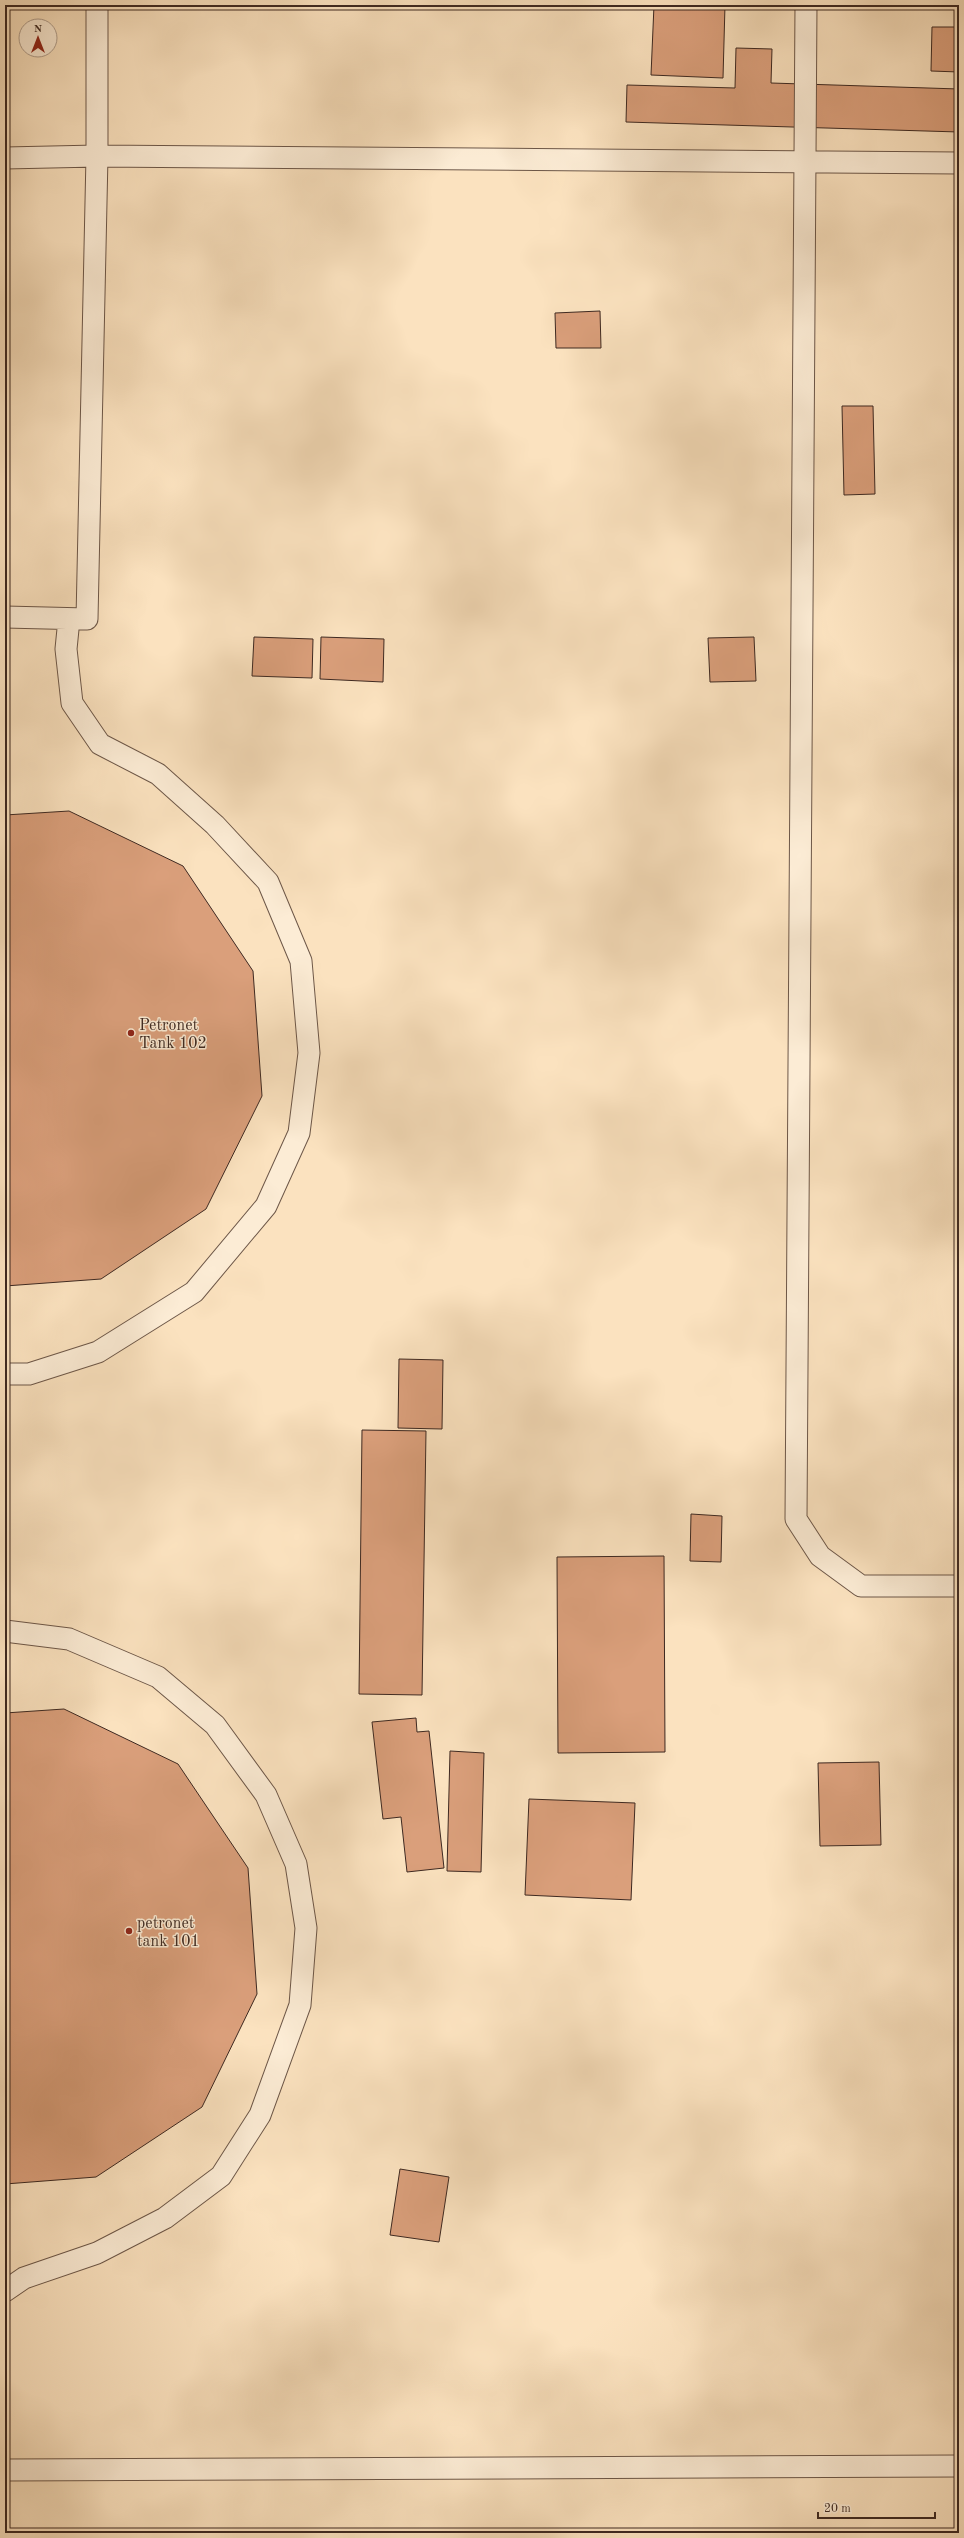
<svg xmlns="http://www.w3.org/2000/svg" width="964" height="2538" font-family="'Old Standard TT',serif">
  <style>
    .building { fill: #da9f7b; stroke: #3e2921 }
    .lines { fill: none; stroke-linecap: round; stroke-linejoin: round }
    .service-casing { stroke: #6d5748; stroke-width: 23 }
    .service { stroke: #fcecd5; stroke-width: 21 }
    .poi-dot { fill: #8f2418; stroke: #fcecd5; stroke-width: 1.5 }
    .labels { text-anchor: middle; stroke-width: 3; stroke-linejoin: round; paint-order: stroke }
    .poi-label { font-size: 16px; fill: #3e2921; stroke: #fcecd5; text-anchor: start }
  </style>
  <rect width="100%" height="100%" fill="#fbe2bf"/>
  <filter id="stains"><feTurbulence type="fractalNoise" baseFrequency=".005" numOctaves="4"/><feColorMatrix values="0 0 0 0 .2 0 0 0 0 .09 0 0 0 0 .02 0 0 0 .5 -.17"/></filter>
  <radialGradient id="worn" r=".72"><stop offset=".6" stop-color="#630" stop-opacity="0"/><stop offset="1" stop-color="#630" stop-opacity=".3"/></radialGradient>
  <path class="building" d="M654 5H725L723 78 651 75Z
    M932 27H959V72L931 71Z
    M736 48 772 49 771 83 959 89V132L626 122 627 85 735 88Z
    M600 311 601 348H556L555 313Z
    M5 331H9L8 395H5Z
    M842 406H873L875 494 844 495Z
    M254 637 313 639 312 678 252 676Z
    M321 637 384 639 383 682 320 679Z
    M754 637 756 681 710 682 708 638Z
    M69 811 183 866 253 971 262 1096 206 1209 101 1279 5 1286V815Z
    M399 1359 443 1360 442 1429 398 1428Z
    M362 1430 426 1431 422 1695 359 1694Z
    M691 1514 722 1516 721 1562 690 1561Z
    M664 1556 665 1752 558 1753 557 1557Z
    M64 1709 178 1764 248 1868 257 1994 202 2107 96 2177 5 2184V1713Z
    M416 1718 417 1732 429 1731 444 1868 407 1872 401 1817 383 1819 372 1722Z
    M450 1751 484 1753 481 1872 447 1871Z
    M879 1762 881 1845 820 1846 818 1763Z
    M529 1799 635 1803 631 1900 525 1895Z
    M400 2169 449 2177 439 2242 390 2235Z"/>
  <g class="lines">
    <g class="service-casing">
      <path id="service" d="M806 5 796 1519 820 1556 861 1586H959
        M5 158 97 156 959 163
        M5 617 87 619 97 156V5
        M5 1374H29L98 1352 194 1292 266 1206 299 1133 309 1053 301 961 268 882 215 825 158 774 100 744 72 703 66 649 69 619
        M5 1631 69 1639 158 1677 215 1725 266 1795 296 1864 306 1928 300 2005 260 2115 221 2176 165 2218 97 2253 24 2278 5 2291
        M5 2470 959 2466"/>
    </g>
    <use href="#service" class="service"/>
  </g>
  <g class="poi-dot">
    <circle cx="131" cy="1033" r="4"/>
    <circle cx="129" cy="1931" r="4"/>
  </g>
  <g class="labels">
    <g class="poi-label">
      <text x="139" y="1030">Petronet<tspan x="139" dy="18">Tank 102</tspan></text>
      <text x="137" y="1928">petronet<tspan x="137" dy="18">tank 101</tspan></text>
    </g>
  </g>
  <rect width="964" height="2538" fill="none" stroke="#fbe2bf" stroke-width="20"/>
  <rect x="6" y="6" width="952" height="2526" fill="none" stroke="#3e2921" stroke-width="2"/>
  <rect x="10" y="10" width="944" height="2518" fill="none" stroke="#3e2921"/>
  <g transform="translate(38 38)"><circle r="19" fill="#fcecd5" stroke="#b09e8d"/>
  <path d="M0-3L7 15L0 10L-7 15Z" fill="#8f2418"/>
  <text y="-6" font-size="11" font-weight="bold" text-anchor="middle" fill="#3e2921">N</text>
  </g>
  <path d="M818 2512v6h117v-6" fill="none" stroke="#3e2921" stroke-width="2"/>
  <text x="824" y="2512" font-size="12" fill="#3e2921" stroke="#fcecd5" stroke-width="3" paint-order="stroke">20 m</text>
  <rect width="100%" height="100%" filter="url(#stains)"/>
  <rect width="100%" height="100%" fill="url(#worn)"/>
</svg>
